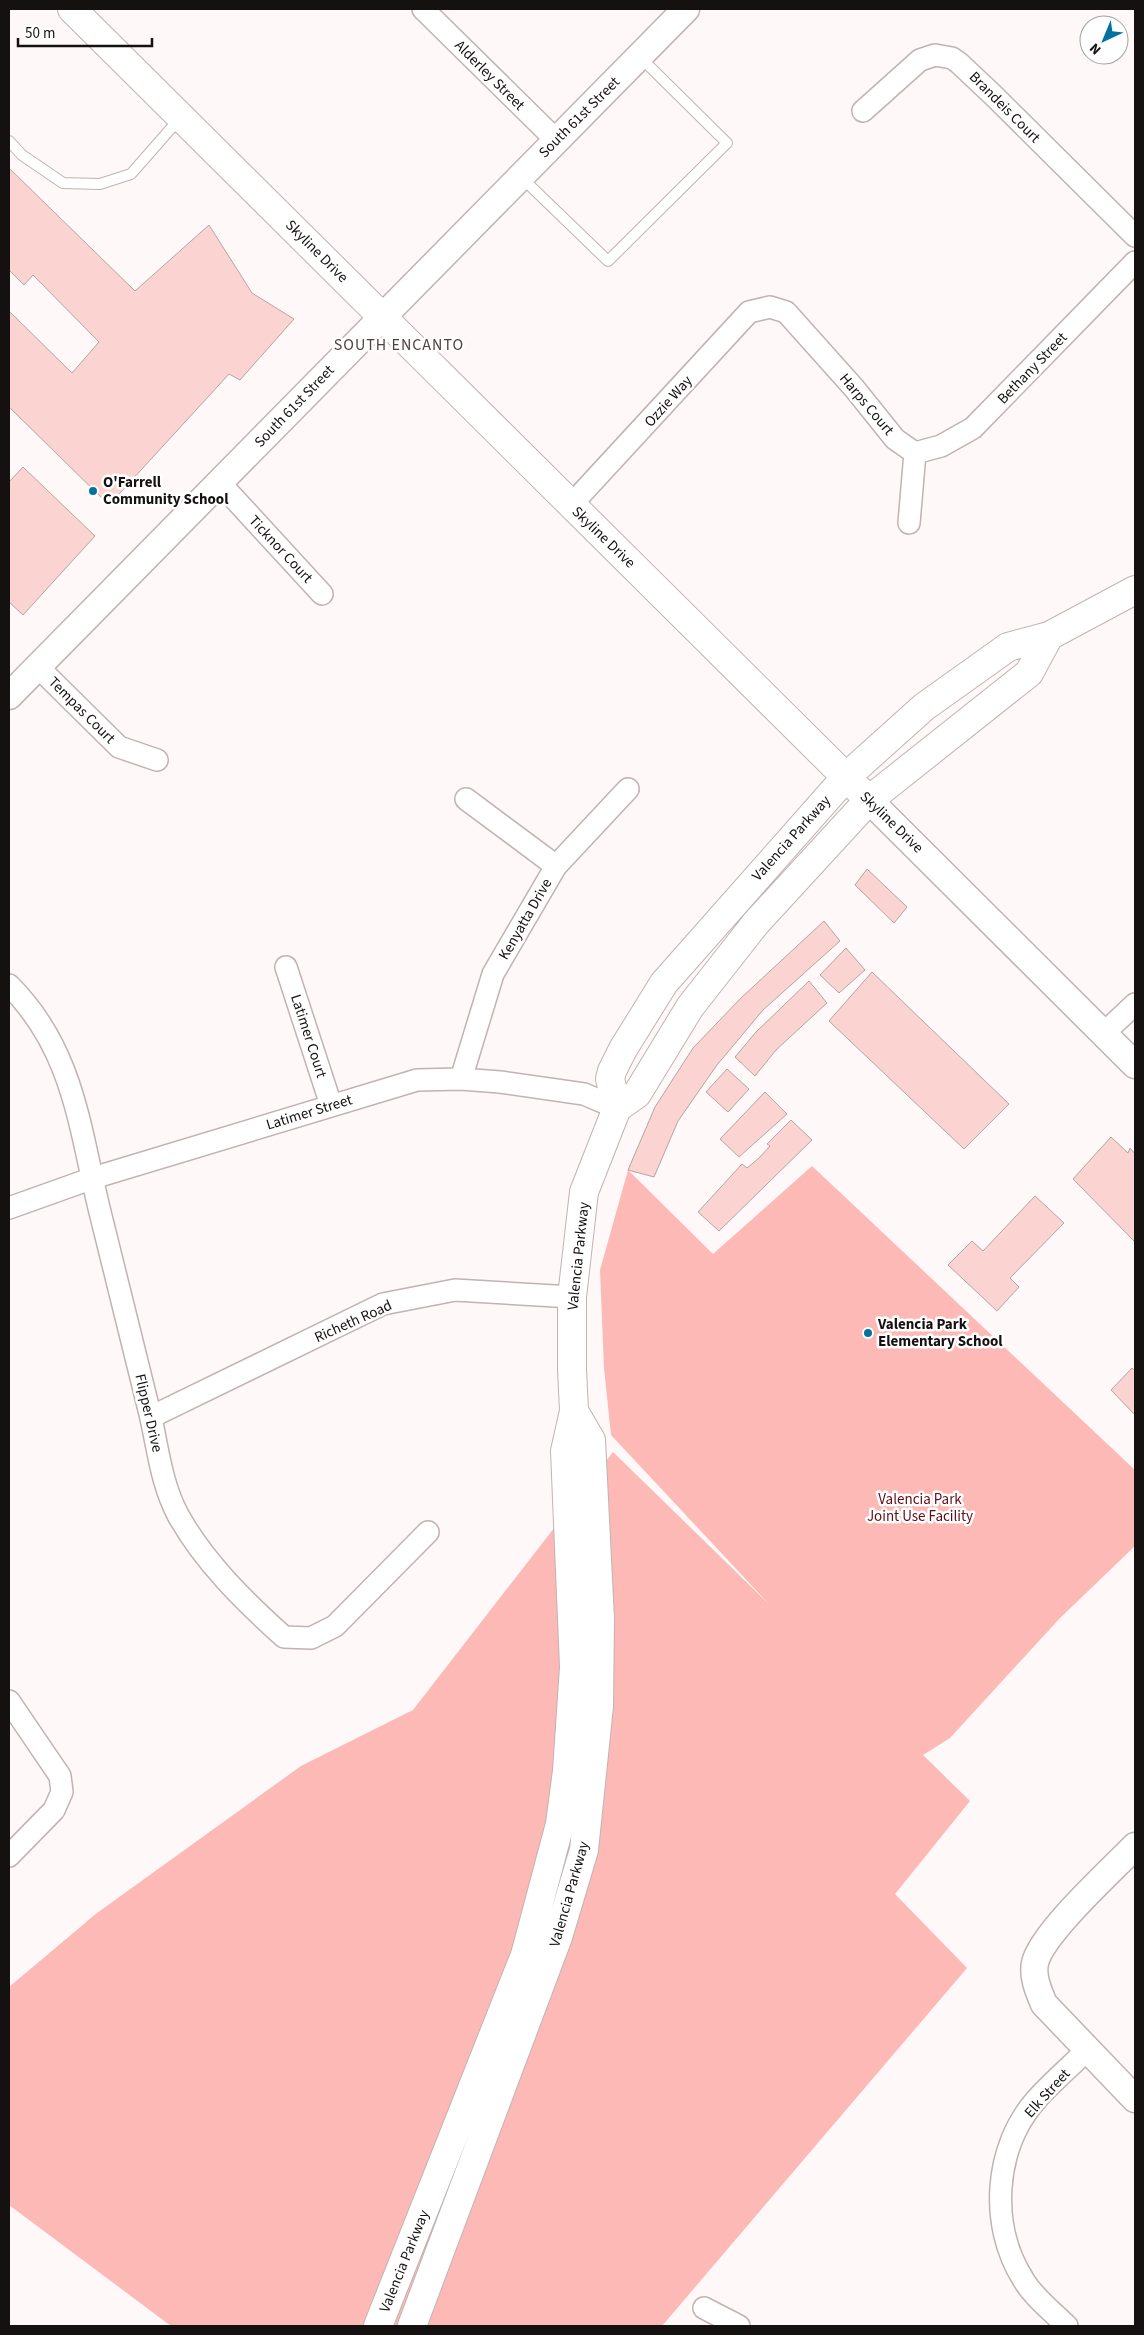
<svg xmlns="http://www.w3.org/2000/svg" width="1144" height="2335" font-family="'Source Sans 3',sans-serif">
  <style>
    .green { fill: #fdb9b5 }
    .building { fill: #fbd3d0; stroke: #b3a5a4 }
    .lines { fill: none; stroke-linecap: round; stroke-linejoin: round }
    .service-casing { stroke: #c1b3b2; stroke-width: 12 }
    .minor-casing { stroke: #c1b3b2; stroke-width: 24 }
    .tertiary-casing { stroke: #c1b3b2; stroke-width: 29 }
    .secondary-casing { stroke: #c1b3b2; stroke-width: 30 }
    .service { stroke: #fff; stroke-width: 10 }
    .minor { stroke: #fff; stroke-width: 21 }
    .tertiary { stroke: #fff; stroke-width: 26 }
    .secondary { stroke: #fff; stroke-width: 28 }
    .poi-dot { fill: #02739e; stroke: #fff; stroke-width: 2 }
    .labels { text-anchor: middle; stroke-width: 5; stroke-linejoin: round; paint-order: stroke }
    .street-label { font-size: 15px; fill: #161111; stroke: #fff }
    .poi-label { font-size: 15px; font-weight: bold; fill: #161111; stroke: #fff; text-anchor: start }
    .park-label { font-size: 15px; fill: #5f0c13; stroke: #fff }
    .neighbourhood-label { font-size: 16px; letter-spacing: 1px; fill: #4e4241; stroke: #fff }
  </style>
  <rect width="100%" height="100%" fill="#fef8f8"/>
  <path class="green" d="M812 1166 1135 1470V1546L1060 1618 950 1738 923 1755 970 1801 895 1894 967 1968 662 2326H171L9 2205V1987L97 1913 301 1766 413 1710 613 1452 769 1604 611 1435 604 1368 600 1270 628 1170 713 1254Z"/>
  <path class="building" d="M9 168 135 291 209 225 252 293 294 319 240 380 229 374 109 505 9 407V311L72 373 99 342 33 275 24 285 9 270Z
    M23 467 95 536 23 615 9 602V482Z
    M867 869 907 907 894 923 855 885Z
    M824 921 840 941 763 1010 717 1065 678 1121 654 1177 628 1170 655 1107 693 1048 741 998Z
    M846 948 865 970 839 993 820 975Z
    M872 972 1009 1104 964 1149 829 1021Z
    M809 981 827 1003 776 1050 755 1076 735 1057 756 1032Z
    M727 1069 749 1089 728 1112 706 1092Z
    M765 1092 787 1114 739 1157 720 1139Z
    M791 1120 812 1140 719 1231 698 1212 742 1164 747 1168 759 1158 770 1146 767 1144Z
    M1111 1137 1128 1153 1130 1148 1135 1154V1242L1073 1179Z
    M1035 1196 1064 1223 1010 1278 1019 1287 997 1311 948 1265 972 1241 983 1251Z
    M1132 1368 1135 1371V1415L1111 1390Z"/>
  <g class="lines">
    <g class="service-casing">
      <path id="service" d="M9 141 22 155 63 183 100 184 131 174 181 117
        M521 177 608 261 727 143 640 57"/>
    </g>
    <g class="minor-casing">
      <path id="minor" d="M423 9 556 140
        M863 111 920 60 935 55 952 58 959 63 993 95 1135 236
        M915 453 941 446 973 428 1135 262
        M220 483 322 594
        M571 505 749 312 770 307 786 312 854 388 895 439 915 453 909 523
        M38 667 119 747 157 760
        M466 799 556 866
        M286 967 331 1105
        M9 985C73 1049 79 1125 99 1208 116 1277 133 1345 150 1414 158 1448 161 1483 178 1515 204 1562 245 1602 284 1637L311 1638 335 1626 428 1532
        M1103 1034 1135 1004
        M461 1079 493 974 556 866 628 789
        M9 1208 93 1178 417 1080 461 1079 500 1082 584 1094 617 1108
        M151 1417 383 1304 455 1290 572 1297
        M9 1701 60 1776 62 1792 54 1810 9 1856
        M704 2308 739 2326
        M1067 2326C1053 2312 1033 2297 1023 2279 989 2225 994 2148 1036 2100 1052 2082 1071 2066 1088 2049"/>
    </g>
    <g class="tertiary-casing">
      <path id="tertiary" d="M9 696 686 9
        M869 800 1135 1065
        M1135 1846C1112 1870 1042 1933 1035 1963 1032 1977 1039 1992 1044 2004L1135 2099"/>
    </g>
    <g class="secondary-casing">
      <path id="secondary" d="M72 9 869 800
        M617 1108 610 1079 612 1071 623 1049 664 983 846 777 924 707 1008 647 1049 636 1135 590
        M378 2326 525 1955 560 1824 567 1771 574 1667 565 1451 574 1411 572 1369V1297L584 1192 617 1108 637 1094 690 1007 756 923 869 800 1029 673 1049 636
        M412 2326 558 1937 584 1850 599 1706 600 1619 591 1440 574 1411"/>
    </g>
    <use href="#service" class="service"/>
    <use href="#minor" class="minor"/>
    <use href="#tertiary" class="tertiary"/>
    <use href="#secondary" class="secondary"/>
  </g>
  <g class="poi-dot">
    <circle cx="93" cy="491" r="5"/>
    <circle cx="868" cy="1333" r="5"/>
  </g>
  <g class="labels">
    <g class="street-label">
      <text transform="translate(490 75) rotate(45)" y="5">Alderley Street</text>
      <text transform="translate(1005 107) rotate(45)" y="5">Brandeis Court</text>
      <text transform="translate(579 117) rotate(-45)" y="5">South 61st Street</text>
      <text transform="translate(317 251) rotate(45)" y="5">Skyline Drive</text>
      <text transform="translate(1032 368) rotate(-46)" y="5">Bethany Street</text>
      <text transform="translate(668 401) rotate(-48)" y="5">Ozzie Way</text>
      <text transform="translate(867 404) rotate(50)" y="5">Harps Court</text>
      <text transform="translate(294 406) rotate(-46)" y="5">South 61st Street</text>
      <text transform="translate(604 537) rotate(44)" y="5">Skyline Drive</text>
      <text transform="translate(281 549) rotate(47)" y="5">Ticknor Court</text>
      <text transform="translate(82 710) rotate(45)" y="5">Tempas Court</text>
      <text transform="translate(892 822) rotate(44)" y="5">Skyline Drive</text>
      <text transform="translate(791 838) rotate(-48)" y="5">Valencia Parkway</text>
      <text transform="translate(525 919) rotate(-60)" y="5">Kenyatta Drive</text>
      <text transform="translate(309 1036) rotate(72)" y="5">Latimer Court</text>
      <text transform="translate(309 1112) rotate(-17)" y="5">Latimer Street</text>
      <text transform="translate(578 1256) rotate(-84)" y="5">Valencia Parkway</text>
      <text transform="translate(353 1321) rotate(-24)" y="5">Richeth Road</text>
      <text transform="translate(149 1413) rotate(77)" y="5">Flipper Drive</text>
      <text transform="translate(569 1894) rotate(-74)" y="5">Valencia Parkway</text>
      <text transform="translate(1047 2093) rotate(-48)" y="5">Elk Street</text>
      <text transform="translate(404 2261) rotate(-68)" y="5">Valencia Parkway</text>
    </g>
    <g class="poi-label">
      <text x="103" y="487">O'Farrell<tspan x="103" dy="17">Community School</tspan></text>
      <text x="878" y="1329">Valencia Park<tspan x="878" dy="17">Elementary School</tspan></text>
    </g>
    <g class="park-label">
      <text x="920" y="1504">Valencia Park<tspan x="920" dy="17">Joint Use Facility</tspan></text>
    </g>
    <g class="neighbourhood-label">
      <text x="399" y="350">SOUTH ENCANTO</text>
    </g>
  </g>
  <rect width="1144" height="2335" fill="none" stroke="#161111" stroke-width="20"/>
  <g transform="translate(1104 40) rotate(224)"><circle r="24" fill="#ffffff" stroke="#a2a0a0"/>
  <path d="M0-4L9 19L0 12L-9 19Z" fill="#02739e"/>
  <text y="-8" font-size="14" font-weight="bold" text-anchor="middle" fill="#161111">N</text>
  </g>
  <path d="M18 38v8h134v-8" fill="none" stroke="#161111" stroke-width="2.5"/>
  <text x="25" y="38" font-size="15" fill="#161111" stroke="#ffffff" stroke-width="4" paint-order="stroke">50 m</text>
</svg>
